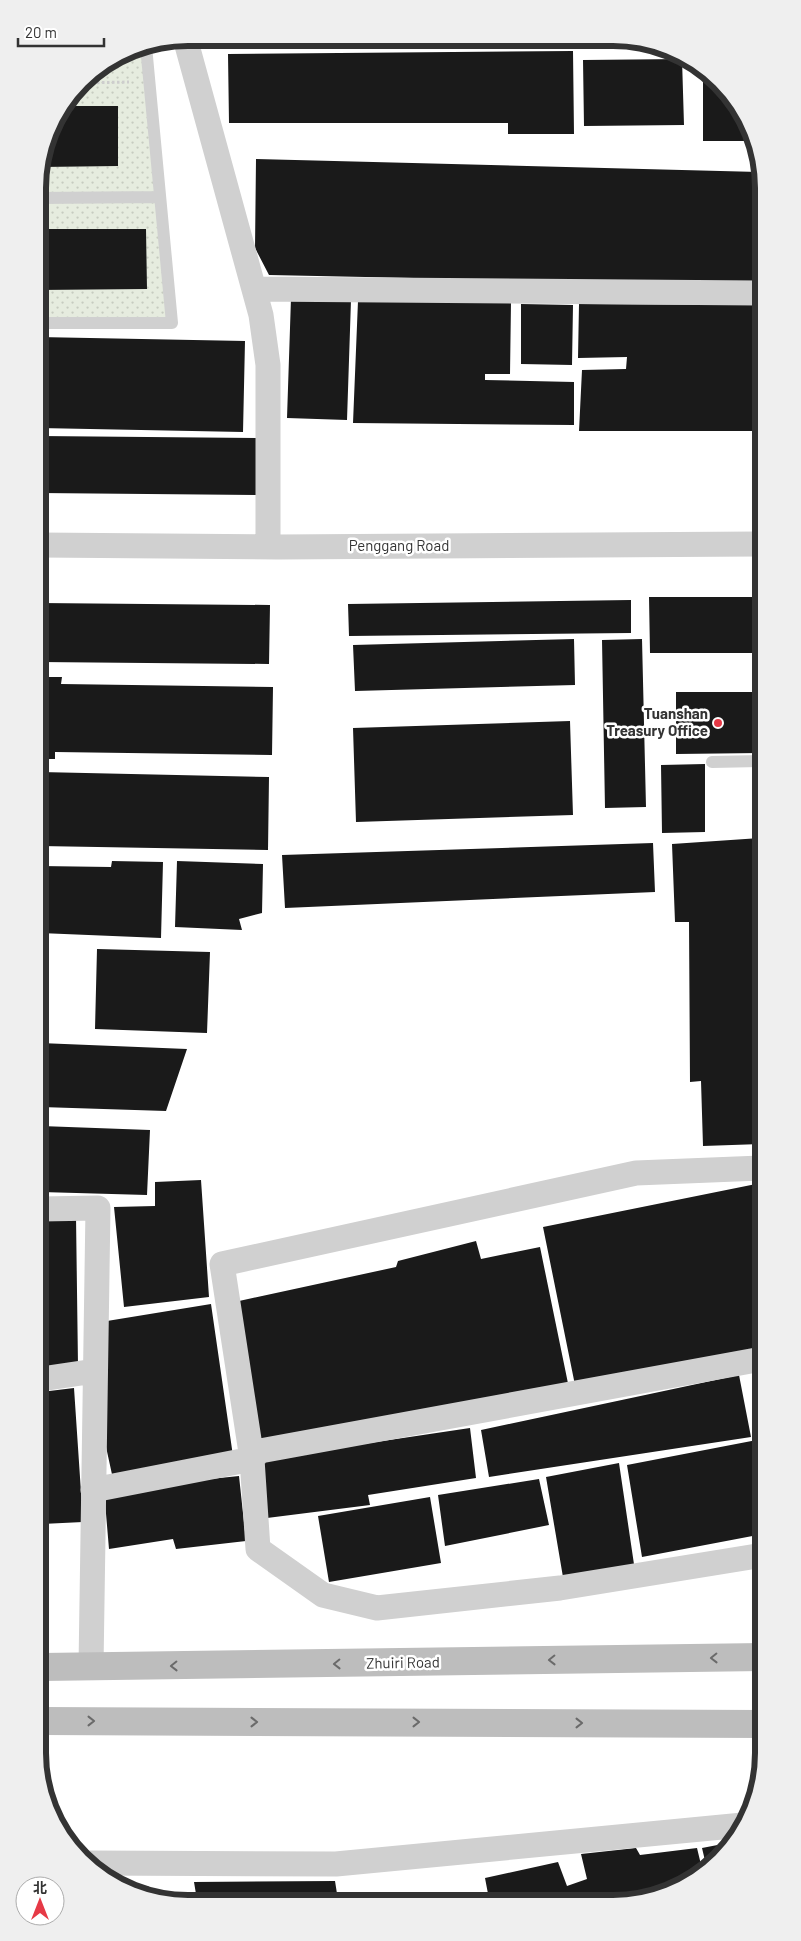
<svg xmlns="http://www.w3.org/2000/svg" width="801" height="1941" font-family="Barlow,'Noto Sans SC',sans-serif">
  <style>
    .grass { fill: url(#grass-dots) }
    .building { fill: #1a1a1a }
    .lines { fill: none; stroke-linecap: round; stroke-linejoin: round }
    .path { stroke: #cdcdcd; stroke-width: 3; stroke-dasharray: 2.5 2.5; stroke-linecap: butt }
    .lane { stroke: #d0d0d0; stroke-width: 12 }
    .street { stroke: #d0d0d0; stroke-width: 25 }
    .secondary { stroke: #bdbdbd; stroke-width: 28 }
    .oneway { stroke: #6a6a6a }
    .poi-dot { fill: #e63946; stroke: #fff; stroke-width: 2 }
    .labels { text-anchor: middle; stroke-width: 5; stroke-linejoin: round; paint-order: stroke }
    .street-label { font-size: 15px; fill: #333; stroke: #fff }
    .poi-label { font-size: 15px; font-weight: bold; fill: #333; stroke: #fff; text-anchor: end }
    .rim { fill: none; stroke: #333; stroke-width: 6 }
  </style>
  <defs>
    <pattern id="grass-dots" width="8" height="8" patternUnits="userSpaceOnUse" patternTransform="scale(1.25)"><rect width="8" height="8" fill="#e6ecdf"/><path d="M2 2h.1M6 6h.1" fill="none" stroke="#c6cbc0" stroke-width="1.8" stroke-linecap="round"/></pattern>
  </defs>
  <rect width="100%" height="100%" fill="#fff"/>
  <path class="grass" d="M146 46 172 323H38V178L53 122 89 75 131 49Z"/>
  <path class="building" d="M573 51 574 134H508V123H229L228 54Z
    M682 59 684 125 584 126 583 60Z
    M703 70 719 81 754 141H703Z
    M65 106H118V166L41 167 53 122Z
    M256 159 759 172V285L269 275 255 248Z
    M38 229H146L147 289 38 290Z
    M291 298 351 300 347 420 287 418Z
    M358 301 511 302 510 374H485V380L574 382V425L353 423Z
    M521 304 573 305 572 365 521 364Z
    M579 304 759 305V431H579L582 370 626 369 627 357 578 358Z
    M38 337 245 341 243 432 39 428Z
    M39 436 260 438 259 495 39 493Z
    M649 597H760V653H650Z
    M631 600V633L349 636 348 604Z
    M39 603 270 605 269 664 39 662Z
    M574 639 575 685 355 691 353 645Z
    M642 639 646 807 605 808 602 640Z
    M39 677H62L61 684 273 687 272 755 55 752V759H40Z
    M676 692H760V753L676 754Z
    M570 721 573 815 356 822 353 728Z
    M705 764V832L662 833 661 765Z
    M40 772 269 777 268 850 40 846Z
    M760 838 761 988H757L758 1077H761V1144L703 1146 701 1081 690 1082 689 922H675L672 844Z
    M653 843 655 892 285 908 282 855Z
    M112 861 163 862 161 938 40 933V866L111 867Z
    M177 861 263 864 262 913 239 919 242 930 175 927Z
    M97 949 210 952 207 1033 95 1029Z
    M40 1043 187 1049 166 1111 41 1107Z
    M41 1126 150 1130 147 1195 41 1192Z
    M201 1180 209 1297 124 1307 114 1207 155 1206V1182Z
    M761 1183 762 1348 575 1385 543 1227Z
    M76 1216 78 1366 41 1369V1219Z
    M476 1241 481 1259 540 1247 570 1393 252 1447 230 1303 396 1267 398 1261Z
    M211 1304 233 1456 113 1479 98 1410 107 1321Z
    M739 1375 751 1437 489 1477 481 1430Z
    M74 1388 83 1522 42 1524 41 1392Z
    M470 1428 476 1478 368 1495 370 1505 267 1518 262 1459Z
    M762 1439 763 1534 642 1557 627 1465Z
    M619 1463 635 1571 564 1583 546 1477Z
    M239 1476 246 1541 176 1549 173 1539 109 1549 104 1490Z
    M539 1479 549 1525 445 1546 438 1495Z
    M430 1497 441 1563 329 1582 318 1516Z
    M733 1842 726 1852 707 1869 702 1848Z
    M636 1848 640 1855 697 1848 703 1873 696 1878 652 1898 489 1899 485 1878 558 1862 567 1886 587 1879 581 1854Z
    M335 1881 338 1900H197L194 1882Z
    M117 1885 148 1886 159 1901 121 1888Z"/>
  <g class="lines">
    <path class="path" d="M82 83 129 82"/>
    <path class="lane" d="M38 198 160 197
      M38 323H172L146 46
      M712 762 760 761"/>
    <path class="street" d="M185 38 261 315 268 365V547
      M254 289 759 293
      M39 545 278 547 760 544
      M761 1168 636 1173 222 1264 252 1459 258 1549 323 1595 377 1608 560 1588 763 1555
      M41 1209 98 1208 91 1667
      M41 1379 95 1371
      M93 1490 252 1459 260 1451 762 1359
      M87 1863 336 1864 743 1825"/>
    <path class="secondary" d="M42 1667 763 1657
      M42 1721 763 1724"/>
  </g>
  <defs><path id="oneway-chevron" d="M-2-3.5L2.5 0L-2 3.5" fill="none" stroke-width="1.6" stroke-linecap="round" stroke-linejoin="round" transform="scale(1.25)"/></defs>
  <g class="oneway">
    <use href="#oneway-chevron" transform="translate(714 1658) rotate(179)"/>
    <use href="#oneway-chevron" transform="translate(552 1660) rotate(179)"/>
    <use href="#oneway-chevron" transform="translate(337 1664) rotate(179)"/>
    <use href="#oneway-chevron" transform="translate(174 1666) rotate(179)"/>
    <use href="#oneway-chevron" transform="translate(91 1721)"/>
    <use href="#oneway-chevron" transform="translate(254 1722)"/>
    <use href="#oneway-chevron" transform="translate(416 1722)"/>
    <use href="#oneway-chevron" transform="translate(579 1723)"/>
  </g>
  <circle class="poi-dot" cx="718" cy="723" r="5"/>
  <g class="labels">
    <g class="street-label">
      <text x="399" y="551">Penggang Road</text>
      <text transform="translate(403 1663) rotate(-1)" y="5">Zhuiri Road</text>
    </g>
    <g class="poi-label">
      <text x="708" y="719">Tuanshan<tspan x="708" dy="17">Treasury Office</tspan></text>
    </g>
  </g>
  <path d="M0 0H801V1941H0ZM188 46H613A142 142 0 0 1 755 188V1753A142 142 0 0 1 613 1895H188A142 142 0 0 1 46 1753V188A142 142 0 0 1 188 46Z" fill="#efefef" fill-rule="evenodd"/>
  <path class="rim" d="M188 46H613A142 142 0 0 1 755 188V1753A142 142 0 0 1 613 1895H188A142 142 0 0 1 46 1753V188A142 142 0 0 1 188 46Z"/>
  <g transform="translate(40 1901)"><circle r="24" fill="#ffffff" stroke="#adadad"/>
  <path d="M0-4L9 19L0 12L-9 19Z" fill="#e63946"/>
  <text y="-8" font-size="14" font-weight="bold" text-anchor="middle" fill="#333333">北</text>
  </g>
  <path d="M18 38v8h86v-8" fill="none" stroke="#333333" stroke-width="2.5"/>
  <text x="25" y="38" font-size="15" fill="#333333" stroke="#ffffff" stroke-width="4" paint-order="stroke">20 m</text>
</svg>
